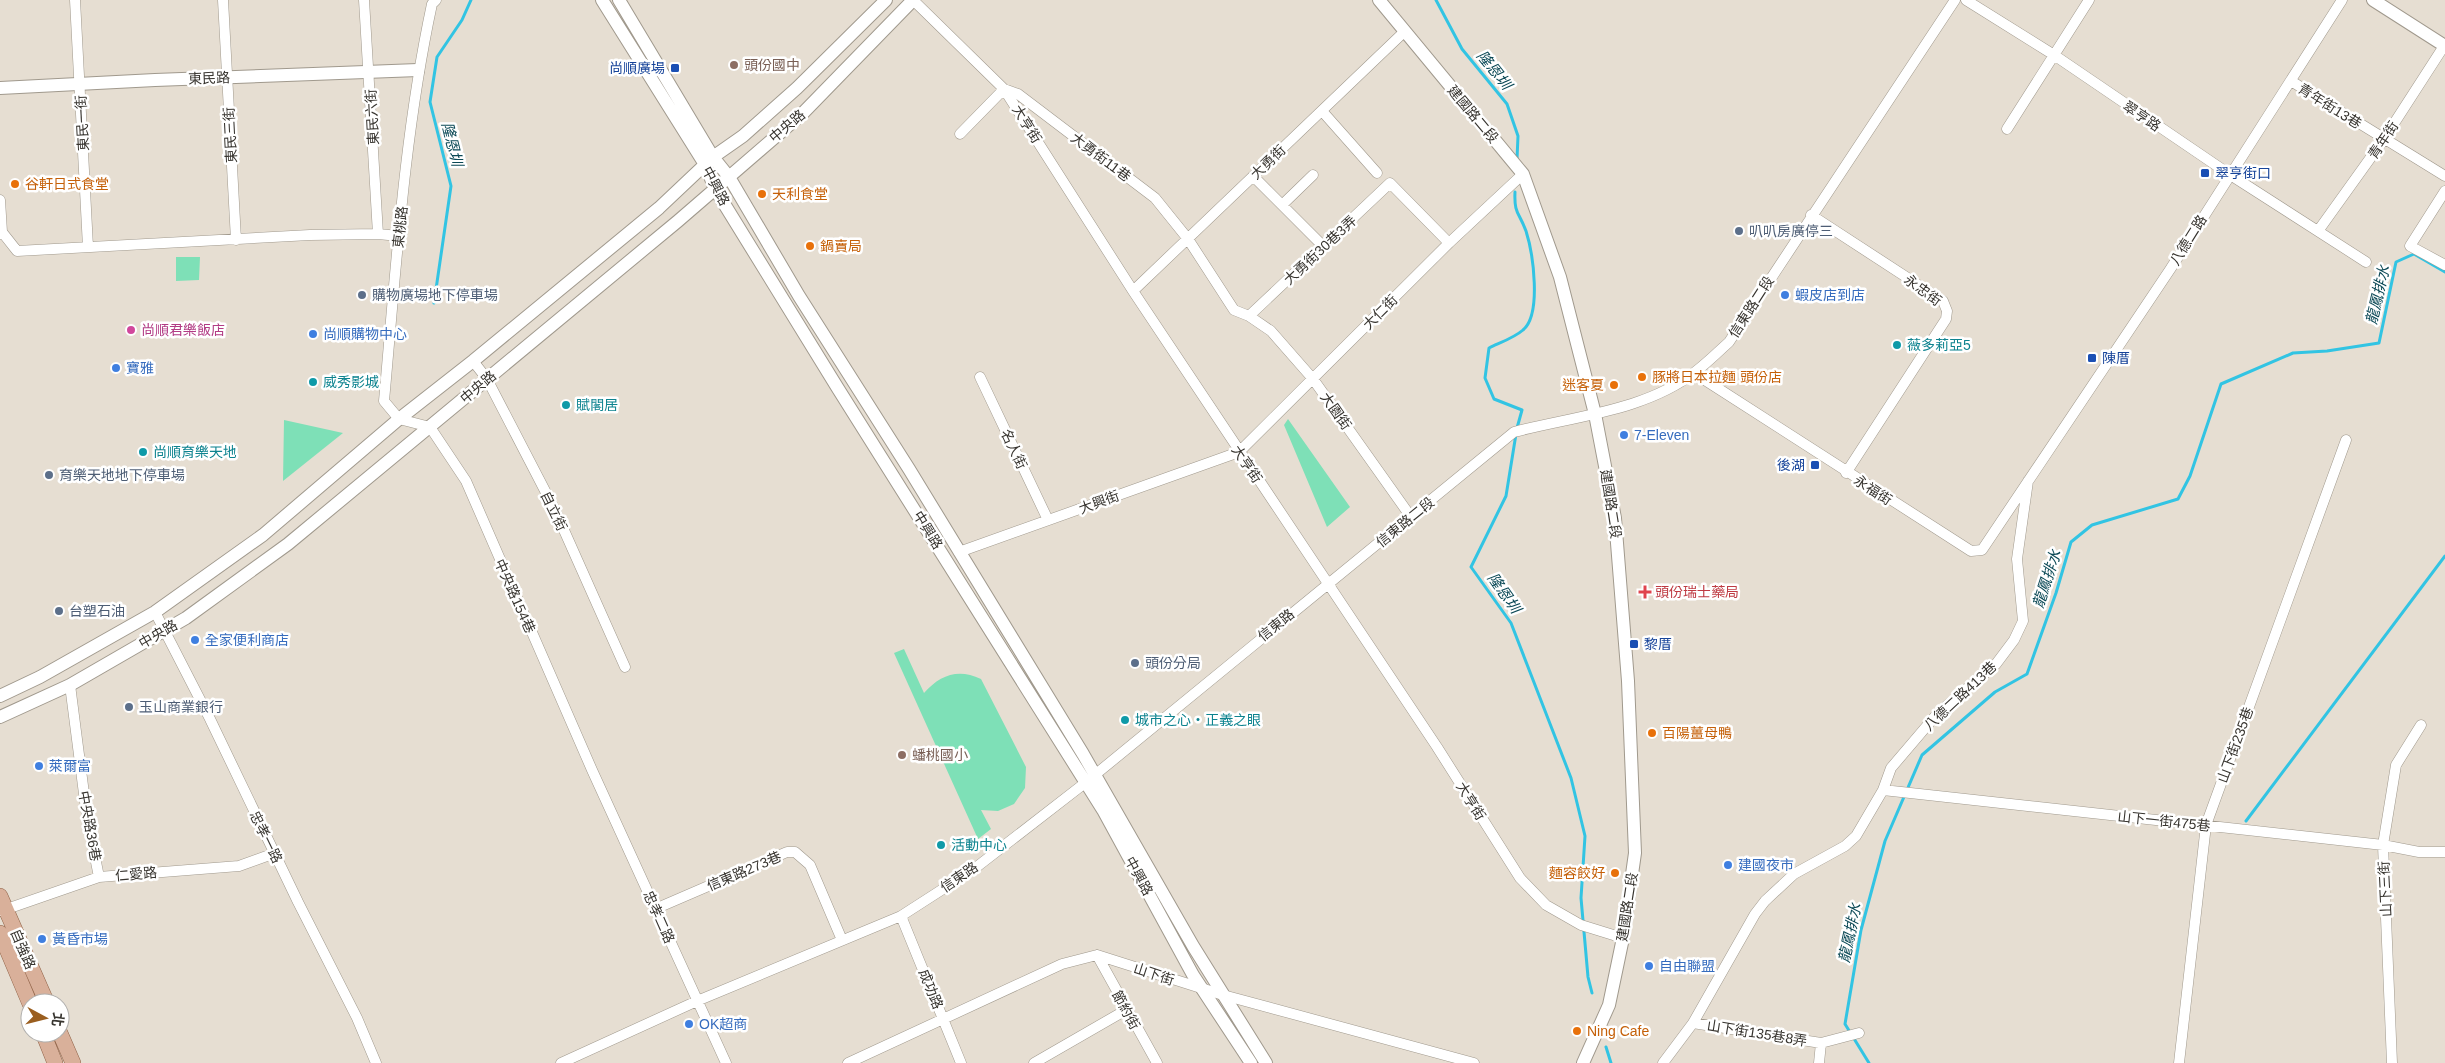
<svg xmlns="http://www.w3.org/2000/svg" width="2445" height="1063" font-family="Arial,'Noto Sans TC',sans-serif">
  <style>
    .green { fill: #7ee0b7 }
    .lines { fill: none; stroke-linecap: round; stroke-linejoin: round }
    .stream { stroke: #32c4e3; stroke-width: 3 }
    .minor-casing { stroke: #a0998d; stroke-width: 11 }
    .tertiary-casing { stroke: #a0998d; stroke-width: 14 }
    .primary-casing { stroke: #906348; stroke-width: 16 }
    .minor { stroke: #fff; stroke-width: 10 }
    .tertiary { stroke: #fff; stroke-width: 12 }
    .primary { stroke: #d9b09a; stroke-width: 15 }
    .education-dot { fill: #8d6e63; stroke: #fff; stroke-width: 2 }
    .transit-dot { fill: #1a4fb4; stroke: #fff; stroke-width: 2 }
    .food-dot { fill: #e8710a; stroke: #fff; stroke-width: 2 }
    .service-dot { fill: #5c6f8a; stroke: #fff; stroke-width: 2 }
    .shop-dot { fill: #3f7fe0; stroke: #fff; stroke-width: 2 }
    .hotel-dot { fill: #d1479c; stroke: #fff; stroke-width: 2 }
    .culture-dot { fill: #0f9aa8; stroke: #fff; stroke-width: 2 }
    .health-dot { fill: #e0444e; stroke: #fff; stroke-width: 2 }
    .labels { text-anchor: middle; stroke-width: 5; stroke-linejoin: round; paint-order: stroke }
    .education-label { font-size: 14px; fill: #785e54; stroke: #fff; text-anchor: start }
    .transit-label { font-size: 14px; fill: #164399; stroke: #fff; text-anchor: start }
    .street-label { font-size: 14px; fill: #37342f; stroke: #fff }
    .food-label { font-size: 14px; fill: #c56008; stroke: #fff; text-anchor: start }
    .service-label { font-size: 14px; fill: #4e5e75; stroke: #fff; text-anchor: start }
    .shop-label { font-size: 14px; fill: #366cbe; stroke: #fff; text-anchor: start }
    .hotel-label { font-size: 14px; fill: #b23c85; stroke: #fff; text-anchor: start }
    .culture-label { font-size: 14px; fill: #0d838f; stroke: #fff; text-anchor: start }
    .health-label { font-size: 14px; fill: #be3a42; stroke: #fff; text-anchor: start }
    .water-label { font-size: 15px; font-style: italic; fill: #0a4855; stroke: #fff }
  </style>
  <rect width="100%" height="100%" fill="#e6ded2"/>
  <path class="green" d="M176 257H200L199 280 176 281Z
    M1288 419 1350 507 1327 527 1284 425Z
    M284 420 343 433 283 481Z
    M904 649 924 693C940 675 958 668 981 679L1026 767 1025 788 1014 804 998 811 981 810 991 829 978 839 894 653Z"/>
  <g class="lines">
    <path class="stream" d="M1436 0 1462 49 1507 104 1518 136 1517 159
      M1515 192C1514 214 1519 212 1526 231 1533 253 1542 314 1523 330 1514 338 1499 343 1489 348L1485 378 1494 399 1522 410 1517 428
      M434 303 451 186 430 102 437 57 462 20 471 0
      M1516 434 1506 496 1471 567 1511 623 1571 778 1585 836 1581 898 1588 977 1592 993
      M2246 821 2445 556
      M1606 1047 1611 1063
      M1869 1063 1845 1024 1861 930 1885 841 1922 755 1995 692 2027 674 2056 593 2071 542 2092 525 2178 499 2190 476 2221 384 2293 353 2327 351 2379 343 2396 262 2414 254 2445 272"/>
    <g class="minor-casing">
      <path id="minor" d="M75 0 88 247
        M223 0 236 240
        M364 0 378 234
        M436 0 432 4C404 134 396 268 384 401L399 419 430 427 466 481 592 770 726 1063
        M913 0 1004 89 1133 291 1437 747 1520 878 1546 905 1581 925 1623 938
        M1966 0 2054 55 2229 174 2366 262
        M2291 81 2445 176
        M1322 111 1377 173
        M2007 129 2089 0
        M960 134 1004 89 1018 94 1155 198 1188 239 1234 310 1249 316 1271 331 1313 379 1411 517
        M1253 176 1324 247
        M2445 191 2410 246 2445 265
        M0 200 2 232 0 234
        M1282 205 1313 175
        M1811 215 1943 301 1947 311 1946 319 1846 473
        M2318 231 2384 139 2444 46
        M2 232 17 251 310 235 378 234 399 236
        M1133 291 1404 32
        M1249 316 1390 183 1449 243
        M473 361 487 379 555 510 625 667
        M1694 373 1971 551 1982 550 2171 268 2342 0
        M980 377 1048 520
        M959 552 1239 452 1449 243 1523 174
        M155 612 210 719 298 902 357 1018 376 1063
        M70 685 87 817 99 877
        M1883 790 2383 845 2419 852H2445
        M655 909 787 852H795L810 865 842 940
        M1 911 99 877 239 866 275 853
        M901 916 961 1063
        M1097 955 1157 1063
        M1693 1023 1821 1043 1859 1033
        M561 1063 697 1001 901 916 974 869 1085 783 1514 432C1574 416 1645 411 1695 372 1707 363 1718 352 1729 342L1955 0
        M848 1063 1062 964 1097 955 1223 995 1474 1063
        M1034 1063 1126 1010
        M1663 1063 1693 1023 1755 914 1765 901 1794 874 1845 846 1856 836 1883 790 1891 768 1937 714 1996 664 2014 640 2023 621 2017 559 2028 481
        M1819 1063 1821 1043
        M2179 1063 2206 825 2346 440
        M2392 1063 2383 845 2396 765 2421 725"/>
    </g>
    <g class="tertiary-casing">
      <path id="tertiary" d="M602 0 706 166 715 189 837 387 1103 810 1193 975 1251 1063
        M619 0 713 157 729 177 799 296 909 469 1083 754 1193 946 1266 1063
        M1379 0 1523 174 1560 277 1595 414 1615 518 1628 681 1635 853 1623 938 1609 1005 1583 1063
        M2373 0 2445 46
        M0 88 155 80 418 70
        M0 696 40 677 155 612 263 535 399 419 473 361 659 208 713 157 743 136 797 88 886 0
        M0 717 70 685 186 618 288 544 678 221 803 113 913 0"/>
    </g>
    <g class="primary-casing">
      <path id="primary" d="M0 896 47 1003
        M0 933 30 1004
        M43 1033 55 1063
        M60 1033 73 1063"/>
    </g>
    <use href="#minor" class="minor"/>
    <use href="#tertiary" class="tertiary"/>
    <use href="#primary" class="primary"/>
  </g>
  <g class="education-dot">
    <circle cx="734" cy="65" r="5"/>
    <circle cx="902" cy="755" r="5"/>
  </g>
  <g class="transit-dot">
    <rect x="670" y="63" width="10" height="10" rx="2.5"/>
    <rect x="2200" y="168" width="10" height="10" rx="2.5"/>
    <rect x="2087" y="353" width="10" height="10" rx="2.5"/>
    <rect x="1810" y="460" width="10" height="10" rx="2.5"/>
    <rect x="1629" y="639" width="10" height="10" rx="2.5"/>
  </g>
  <g class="food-dot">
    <circle cx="15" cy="184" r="5"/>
    <circle cx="762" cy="194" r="5"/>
    <circle cx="810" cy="246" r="5"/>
    <circle cx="1642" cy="377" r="5"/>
    <circle cx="1614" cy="385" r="5"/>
    <circle cx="1652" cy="733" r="5"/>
    <circle cx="1615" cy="873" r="5"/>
    <circle cx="1577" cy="1031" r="5"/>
  </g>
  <g class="service-dot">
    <circle cx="1739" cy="231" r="5"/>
    <circle cx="362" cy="295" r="5"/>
    <circle cx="49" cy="475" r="5"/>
    <circle cx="59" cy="611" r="5"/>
    <circle cx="1135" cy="663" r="5"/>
    <circle cx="129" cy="707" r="5"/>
  </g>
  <g class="shop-dot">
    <circle cx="1785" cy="295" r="5"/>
    <circle cx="313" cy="334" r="5"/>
    <circle cx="116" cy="368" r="5"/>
    <circle cx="1624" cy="435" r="5"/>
    <circle cx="195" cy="640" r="5"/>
    <circle cx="39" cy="766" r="5"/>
    <circle cx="1728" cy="865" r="5"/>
    <circle cx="42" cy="939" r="5"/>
    <circle cx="1649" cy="966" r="5"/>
    <circle cx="689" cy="1024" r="5"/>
  </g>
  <circle class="hotel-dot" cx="131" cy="330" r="5"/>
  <g class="culture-dot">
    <circle cx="1897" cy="345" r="5"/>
    <circle cx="313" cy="382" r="5"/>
    <circle cx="566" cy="405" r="5"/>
    <circle cx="143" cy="452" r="5"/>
    <circle cx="1125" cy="720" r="5"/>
    <circle cx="941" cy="845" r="5"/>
  </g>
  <path class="health-dot" d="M1642.5 584.5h5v5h5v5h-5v5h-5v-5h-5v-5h5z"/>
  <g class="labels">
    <g class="education-label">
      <text x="744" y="70">頭份國中</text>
      <text x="912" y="760">蟠桃國小</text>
    </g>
    <g class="transit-label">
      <text x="665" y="73" text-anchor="end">尚順廣場</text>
      <text x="2215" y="178">翠亨街口</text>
      <text x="2102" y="363">陳厝</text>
      <text x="1805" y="470" text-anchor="end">後湖</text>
      <text x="1644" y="649">黎厝</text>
    </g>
    <g class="street-label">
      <text transform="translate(209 78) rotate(-2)" y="5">東民路</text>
      <text transform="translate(2330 106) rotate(32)" y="5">青年街13巷</text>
      <text transform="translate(1473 114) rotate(50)" y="5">建國路二段</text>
      <text transform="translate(2142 116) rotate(34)" y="5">翠亨路</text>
      <text transform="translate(372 117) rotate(-93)" y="5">東民六街</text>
      <text transform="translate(82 123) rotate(-93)" y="5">東民一街</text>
      <text transform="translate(1027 124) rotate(58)" y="5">大亨街</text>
      <text transform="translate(787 126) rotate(-40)" y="5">中央路</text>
      <text transform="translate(230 135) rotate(-93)" y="5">東民三街</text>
      <text transform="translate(2383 140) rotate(-56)" y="5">青年街</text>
      <text transform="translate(1101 157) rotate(37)" y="5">大勇街11巷</text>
      <text transform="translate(1268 162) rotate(-44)" y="5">大勇街</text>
      <text transform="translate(716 186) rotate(62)" y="5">中興路</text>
      <text transform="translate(400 227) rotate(-84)" y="5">東桃路</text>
      <text transform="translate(2188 240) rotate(-58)" y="5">八德二路</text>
      <text transform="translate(1320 250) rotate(-43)" y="5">大勇街30巷3弄</text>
      <text transform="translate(1923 290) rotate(36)" y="5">永忠街</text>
      <text transform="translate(1751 307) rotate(-57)" y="5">信東路二段</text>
      <text transform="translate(1380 312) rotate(-45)" y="5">大仁街</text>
      <text transform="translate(478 387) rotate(-40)" y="5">中央路</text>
      <text transform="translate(1336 411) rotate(55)" y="5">大園街</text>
      <text transform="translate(1014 449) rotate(65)" y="5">名人街</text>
      <text transform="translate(1247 464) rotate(56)" y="5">大亨街</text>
      <text transform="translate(1873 490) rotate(33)" y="5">永福街</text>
      <text transform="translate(1099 502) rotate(-20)" y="5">大興街</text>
      <text transform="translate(1611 504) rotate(81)" y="5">建國路二段</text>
      <text transform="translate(554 511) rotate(64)" y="5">自立街</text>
      <text transform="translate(1405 522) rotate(-39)" y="5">信東路二段</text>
      <text transform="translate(928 530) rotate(58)" y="5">中興路</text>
      <text transform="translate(515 596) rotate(66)" y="5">中央路154巷</text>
      <text transform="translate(1276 625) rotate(-39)" y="5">信東路</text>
      <text transform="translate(158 634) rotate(-30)" y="5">中央路</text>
      <text transform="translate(1960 696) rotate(-43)" y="5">八德二路413巷</text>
      <text transform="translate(2235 745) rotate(-70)" y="5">山下街235巷</text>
      <text transform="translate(1471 801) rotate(58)" y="5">大亨街</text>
      <text transform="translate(2164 821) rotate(6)" y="5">山下一街475巷</text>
      <text transform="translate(90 826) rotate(80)" y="5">中央路36巷</text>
      <text transform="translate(266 837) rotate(64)" y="5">忠孝一路</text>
      <text transform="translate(744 871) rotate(-23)" y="5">信東路273巷</text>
      <text transform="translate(136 874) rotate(-5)" y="5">仁愛路</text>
      <text transform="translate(1139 876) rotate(61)" y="5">中興路</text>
      <text transform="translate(959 877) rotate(-34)" y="5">信東路</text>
      <text transform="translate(2385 889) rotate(-93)" y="5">山下三街</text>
      <text transform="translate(1627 907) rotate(-81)" y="5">建國路二段</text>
      <text transform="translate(659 917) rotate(66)" y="5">忠孝二路</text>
      <text transform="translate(23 949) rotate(67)" y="5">自強路</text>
      <text transform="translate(1154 974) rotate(18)" y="5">山下街</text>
      <text transform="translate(931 989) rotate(68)" y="5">成功路</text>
      <text transform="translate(1126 1010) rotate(61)" y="5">節約街</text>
      <text transform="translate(1757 1033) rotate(9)" y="5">山下街135巷8弄</text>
    </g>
    <g class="food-label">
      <text x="25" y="189">谷軒日式食堂</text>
      <text x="772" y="199">天利食堂</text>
      <text x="820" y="251">鍋賣局</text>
      <text x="1652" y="382">豚將日本拉麵 頭份店</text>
      <text x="1604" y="390" text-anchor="end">迷客夏</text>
      <text x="1662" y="738">百陽薑母鴨</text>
      <text x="1605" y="878" text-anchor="end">麵容餃好</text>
      <text x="1587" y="1036">Ning Cafe</text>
    </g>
    <g class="service-label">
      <text x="1749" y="236">叭叭房廣停三</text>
      <text x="372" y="300">購物廣場地下停車場</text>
      <text x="59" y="480">育樂天地地下停車場</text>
      <text x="69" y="616">台塑石油</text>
      <text x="1145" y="668">頭份分局</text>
      <text x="139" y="712">玉山商業銀行</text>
    </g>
    <g class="shop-label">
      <text x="1795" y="300">蝦皮店到店</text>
      <text x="323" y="339">尚順購物中心</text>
      <text x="126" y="373">寶雅</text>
      <text x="1634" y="440">7-Eleven</text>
      <text x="205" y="645">全家便利商店</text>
      <text x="49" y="771">萊爾富</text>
      <text x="1738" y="870">建國夜市</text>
      <text x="52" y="944">黃昏市場</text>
      <text x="1659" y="971">自由聯盟</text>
      <text x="699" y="1029">OK超商</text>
    </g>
    <g class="hotel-label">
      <text x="141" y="335">尚順君樂飯店</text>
    </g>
    <g class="culture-label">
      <text x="1907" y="350">薇多莉亞5</text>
      <text x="323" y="387">威秀影城</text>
      <text x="576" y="410">賦閣居</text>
      <text x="153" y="457">尚順育樂天地</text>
      <text x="1135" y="725">城市之心‧正義之眼</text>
      <text x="951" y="850">活動中心</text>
    </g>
    <g class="health-label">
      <text x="1655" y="597">頭份瑞士藥局</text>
    </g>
    <g class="water-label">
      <text transform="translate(1494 70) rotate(51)" y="5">隆恩圳</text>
      <text transform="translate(452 144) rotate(76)" y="5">隆恩圳</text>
      <text transform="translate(2378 295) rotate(-77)" y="5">龍鳳排水</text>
      <text transform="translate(2047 579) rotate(-72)" y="5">龍鳳排水</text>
      <text transform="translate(1504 593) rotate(55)" y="5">隆恩圳</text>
      <text transform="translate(1850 933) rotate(-78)" y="5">龍鳳排水</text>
    </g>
  </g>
  <g transform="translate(45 1018) rotate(97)"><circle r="24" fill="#ffffff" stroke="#afaeac"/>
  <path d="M0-4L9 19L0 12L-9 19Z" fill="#9a5e1f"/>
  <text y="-8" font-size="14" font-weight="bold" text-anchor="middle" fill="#37342f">北</text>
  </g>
</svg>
